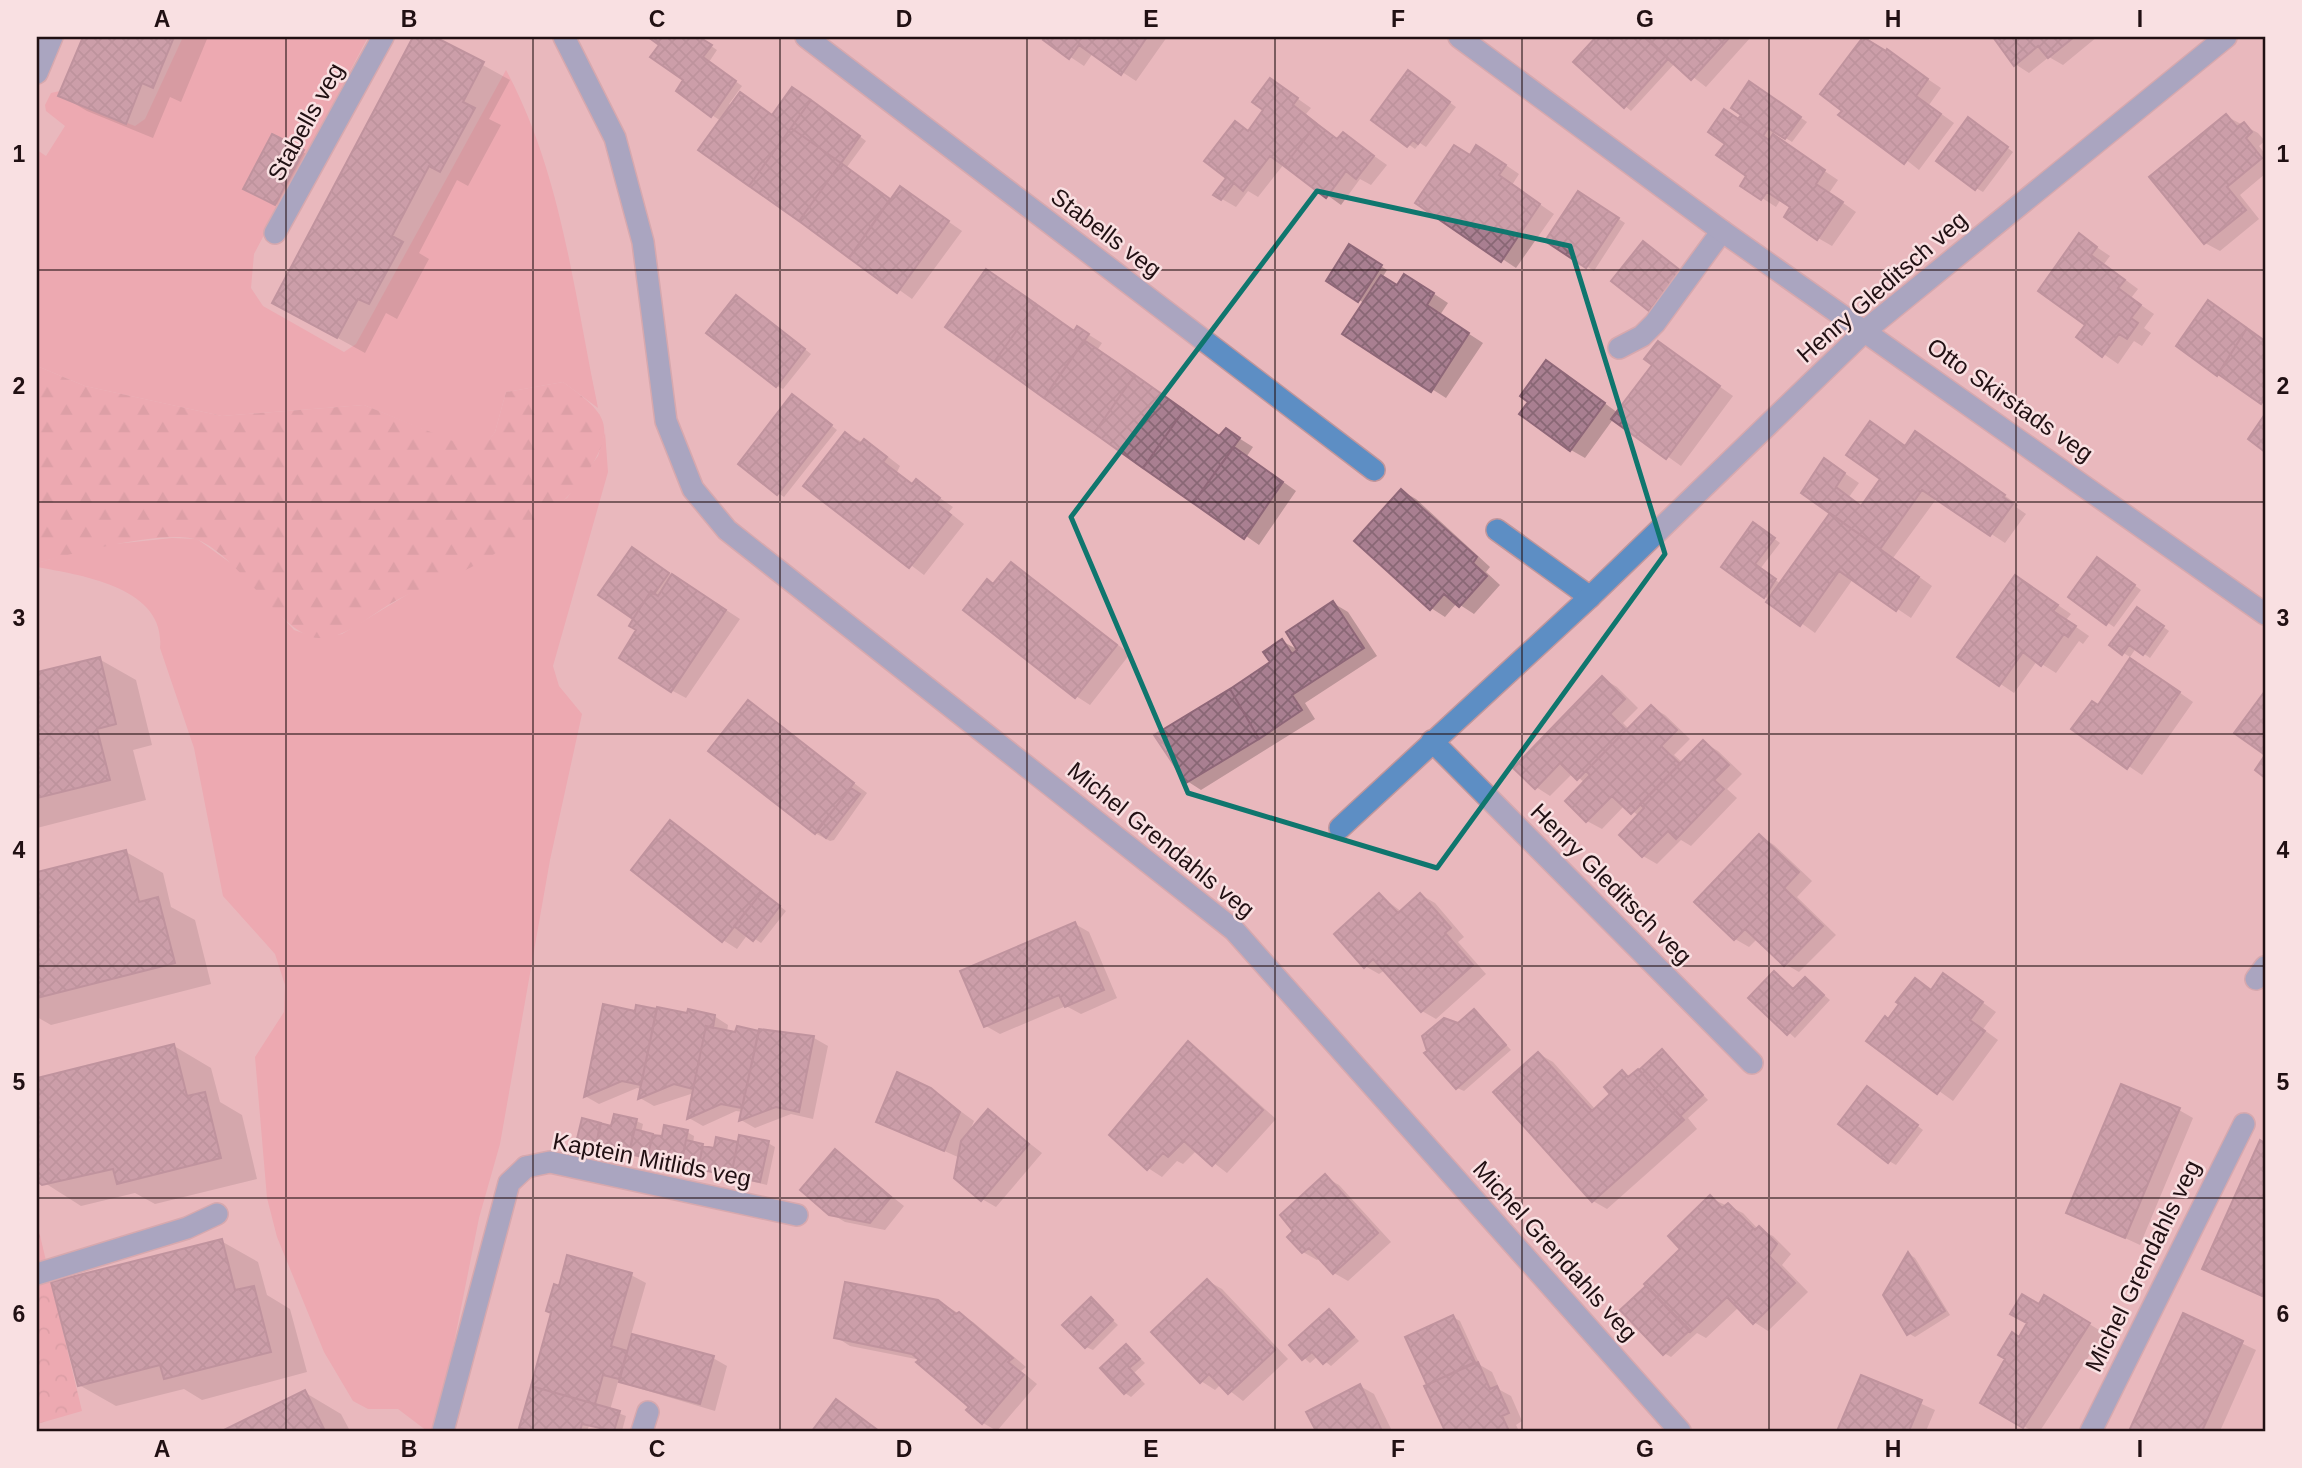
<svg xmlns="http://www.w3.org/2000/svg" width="2302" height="1468" font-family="Helvetica,sans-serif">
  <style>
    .green { fill: #f197a2 }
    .forest { fill: url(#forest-firs) }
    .park { fill: url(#park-crowns) }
    .shadow { fill: #0003 }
    .building { fill: url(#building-cross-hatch); stroke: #8f6778; stroke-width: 2 }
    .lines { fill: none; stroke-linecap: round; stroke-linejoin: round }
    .lane-casing { stroke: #c1969b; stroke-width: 24 }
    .street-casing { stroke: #c1969b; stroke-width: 24 }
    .lane { stroke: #5d8ec4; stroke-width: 21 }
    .street { stroke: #5d8ec4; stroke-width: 21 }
    .marked { fill: none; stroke: #0f766e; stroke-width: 5; stroke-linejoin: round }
    .grid { fill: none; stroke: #211013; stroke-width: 2; stroke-opacity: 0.55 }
    .labels { text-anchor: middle; stroke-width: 5; stroke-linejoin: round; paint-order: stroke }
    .street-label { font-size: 24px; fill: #211013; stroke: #f9e0e2 }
    .neatline { fill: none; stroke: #211013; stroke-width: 2.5 }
    .grid-label { font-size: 23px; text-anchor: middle; font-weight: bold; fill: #211013 }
  </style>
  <defs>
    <pattern id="forest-firs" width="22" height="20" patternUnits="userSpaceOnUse" patternTransform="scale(1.75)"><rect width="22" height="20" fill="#f197a2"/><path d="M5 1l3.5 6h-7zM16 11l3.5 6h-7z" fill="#ce818b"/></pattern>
    <pattern id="park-crowns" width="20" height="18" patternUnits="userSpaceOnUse" patternTransform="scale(1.75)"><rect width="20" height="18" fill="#f197a2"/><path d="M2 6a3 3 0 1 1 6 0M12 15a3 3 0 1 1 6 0" fill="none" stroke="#ce818b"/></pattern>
    <pattern id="building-cross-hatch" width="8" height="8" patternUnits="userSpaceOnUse" patternTransform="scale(1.75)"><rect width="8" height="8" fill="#a97f91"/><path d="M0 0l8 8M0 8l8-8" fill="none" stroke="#896775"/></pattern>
  </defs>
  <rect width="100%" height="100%" fill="#e9b8bd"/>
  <path class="green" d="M183 37H368L254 254 251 288 263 306 344 352 356 344 506 70C562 174 574 294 598 408L563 382 506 392 495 432 480 453 364 405 222 416 85 386 37 366V150L46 156 65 126 46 111 45 105 51 93 60 91 58 96 135 126 145 119Z
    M605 432 608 472 553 666 559 686 582 714 550 860 500 1144 479 1218 448 1373 431 1431H427L398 1409H368L353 1401 324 1352 277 1237 267 1198 255 1057 284 1012 285 985 275 954 223 896 194 748 160 648C166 587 80 575 37 567V563L96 546 172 538 197 539 239 569 294 630 318 638 342 634 567 498 598 456Z"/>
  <path class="forest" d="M37 366 85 386 222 416 364 405 480 452 495 432 506 392 563 382C605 413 619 424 586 475 569 502 510 546 481 562 455 577 425 585 399 599 374 611 348 639 319 638 283 637 239 556 198 540 169 528 69 554 37 563Z"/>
  <path class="park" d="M37 1223 82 1411 37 1424Z"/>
  <path class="shadow" d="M84 37H203L207 39 181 102 170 97 153 138 87 111 60 95Z
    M415 37H432L510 80 489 119 501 125 468 186 457 180 419 253 429 259 397 319 386 313 365 353 274 303Z
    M651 37H698L717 50 709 62 742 86 729 104 732 106 740 94 774 116 793 89 807 97 866 141 847 167 892 200 900 188 962 231 912 299 701 149 721 121 712 115 662 44Z
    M1048 37H1167L1136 81 1093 53 1084 66 1045 40Z
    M1598 37H1751L1706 87 1675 63 1631 111 1575 62Z
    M1865 37 1941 88 1929 105 1954 123 1919 170 1823 94Z
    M1992 37H2097L2063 65 2049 57 2029 73 2015 64Z
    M1415 77 1456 107 1426 147 1420 143 1415 149 1374 119Z
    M1271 80 1311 108 1306 114 1339 140 1343 134 1387 165 1371 185 1360 179 1341 205 1284 164 1258 197 1248 191 1236 207 1222 199 1229 177 1235 123 1249 131 1266 110Z
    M1756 87 1807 122 1792 142 1775 131 1772 136 1838 180 1829 193 1856 212 1832 246 1818 238 1793 207 1781 199 1776 207 1742 185 1749 176 1740 120Z
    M2226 116 2258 133 2265 141 2259 146 2265 154V174L2240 195 2259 219 2220 251 2205 243Z
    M1975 123 2013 152 1983 192 1976 188Z
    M273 136 310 156 283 208 246 188Z
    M1491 155 1519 174 1512 185 1554 214 1516 268 1417 202 1471 157Z
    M1585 197 1625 223 1594 271 1547 241Z
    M2080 236 2110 256 2104 264 2138 289 2131 298 2154 314 2144 328 2151 333 2142 346 2134 341 2118 364 2079 337 2087 325Z
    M1350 246 1387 270 1382 278 1398 287 1419 284 1448 303 1440 315 1483 343 1446 398 1345 334 1364 303 1328 280Z
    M743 301 811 354 783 389 777 386Z
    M2215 306 2265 342V405L2178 346Z
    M947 327 1075 332 1078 328 1102 343 1098 349 1221 437 1226 430 1253 447 1247 456 1296 491 1259 545Z
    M1658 343 1733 396 1681 466 1614 418 1585 458 1571 450 1561 371 1618 413 1654 364Z
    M799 400 837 430 784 497 778 493Z
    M1871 423 1906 447 1929 442 2018 505 2016 507 2026 514 2005 543 1937 498 1893 558 1932 586 1911 618 1853 579 1815 633 1724 567 1760 528 1780 543 1760 569 1781 584 1832 512 1825 460 1859 483 1849 497 1863 507 1882 479Z
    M845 434 878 449 900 466 897 472 914 485 916 482 953 507 949 512 964 524 924 575 805 485Z
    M1402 491 1416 499 1490 567 1486 572 1500 585 1474 614 1457 603 1445 617 1431 608Z
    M639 553 740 619 686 698 671 690 635 618Z
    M2104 563 2141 590 2114 627 2070 597Z
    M1011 564 1130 654 1090 705 1076 696 994 585Z
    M2030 586 2071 614 2066 620 2089 636 2083 644 2079 641 2056 673 2037 661 2014 693 1959 656Z
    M1333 603 1348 612 1377 656 1305 703 1315 719 1201 790 1187 781 1272 663 1282 641 1300 651Z
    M2144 613 2169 631 2150 658 2136 648 2130 657 2111 645Z
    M99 659 136 680 152 745 133 750 146 800 37 828V674Z
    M2145 668 2193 702 2142 775 2073 729Z
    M1602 678 1617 687 1638 708 1623 723 1629 729 1651 707 1665 715 1690 739 1674 755 1683 763 1703 742 1718 751 1742 774 1727 789 1737 798 1691 846 1681 840 1657 864 1643 856 1639 816 1625 805 1602 829 1587 821 1567 801 1585 783 1573 773 1550 796 1536 787Z
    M748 702 867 793 834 840 830 841 815 833Z
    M670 822 786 911 761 943 748 934 737 949 723 940Z
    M1760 836 1774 845 1812 881 1797 897 1836 935 1799 972 1785 964 1758 938 1749 947 1735 939Z
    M126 852 163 873 171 907 195 920 211 984 51 1025 37 1017V874Z
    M1379 895 1402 912 1421 895 1435 903 1464 937 1458 942 1486 974 1436 1019 1422 1011 1385 970 1379 974 1365 966Z
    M1075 924 1089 932 1117 998 1081 1014 1066 1006 1000 1034 986 1026Z
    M1774 973 1795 990 1805 979 1830 1000 1795 1038 1751 998Z
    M1944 975 1996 1012 1983 1029 1998 1040 1953 1101 1868 1040 1902 1004 1932 991Z
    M1474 1011 1511 1050 1464 1091 1457 1088 1459 1025Z
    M636 1013 714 1016 728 1025 727 1032 737 1034 738 1028 814 1038 828 1046 813 1119 791 1114 755 1128 741 1120 743 1112 736 1111 703 1126 689 1118 694 1093 654 1106 640 1098 642 1089 637 1088 599 1104 585 1096Z
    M1188 1044 1202 1052 1276 1119 1227 1173 1197 1150 1183 1164 1177 1161 1162 1177 1148 1168Z
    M174 1046 211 1068 220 1102 242 1115 257 1179 155 1204 135 1193 81 1206 37 1178V1080Z
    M1662 1052 1708 1100 1688 1118 1697 1129 1607 1209 1593 1201 1539 1054 1553 1062 1596 1110 1613 1094 1622 1073 1631 1077Z
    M930 1089 974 1121 969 1133 988 1111 1042 1153 996 1207 982 1199 960 1158 878 1121Z
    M1874 1092 1923 1130 1896 1165 1889 1161Z
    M2179 1110 2193 1118 2140 1245 2069 1212Z
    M636 1121 643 1124 641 1133 663 1138 687 1132 694 1136 693 1144 715 1150 740 1144 768 1143 775 1147 767 1185 578 1142Z
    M2260 1142 2265 1145V1298L2204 1269Z
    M835 1151 904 1206 885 1230 845 1222 830 1213Z
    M1325 1177 1339 1185 1391 1242 1348 1281 1334 1273 1320 1258 1317 1260 1303 1252Z
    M1710 1198 1743 1213 1758 1229 1773 1236 1791 1254 1782 1265 1808 1292 1768 1331 1754 1322 1739 1307 1706 1338 1697 1333 1671 1357 1664 1353 1683 1249Z
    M221 1241 258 1262 267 1295 290 1309 307 1372 202 1400 184 1389 116 1406 79 1385Z
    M1909 1254 1915 1258 1950 1315 1915 1337 1908 1333Z
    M568 1258 631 1275 646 1283 631 1335 713 1358 727 1366 715 1411 618 1382 610 1410 626 1416 622 1431 589 1426 587 1431H531L522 1427Z
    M1208 1281 1222 1289 1288 1359 1243 1401 1221 1384 1215 1390 1201 1381Z
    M2045 1297 2104 1333 2040 1431H2032L1983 1402Z
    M1091 1300 1118 1325 1093 1350 1086 1347Z
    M938 1301 973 1322 1026 1367 1021 1371 1037 1384 997 1431 983 1423 921 1360 850 1346 836 1337Z
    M1329 1311 1359 1341 1331 1366 1318 1356 1310 1363 1291 1346Z
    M2184 1316 2256 1350 2220 1431H2131Z
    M1453 1317 1460 1321 1480 1365 1492 1372 1500 1390 1511 1396 1522 1421 1516 1425 1519 1431H1447L1427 1387Z
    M1127 1346 1145 1363 1134 1373 1145 1384 1131 1397 1125 1393Z
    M1862 1377 1935 1410 1926 1431H1839Z
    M1360 1386 1374 1394 1392 1431H1318L1308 1413Z
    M304 1392 341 1414 350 1431H226Z"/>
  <path class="building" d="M83 37H174L153 88 142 83 126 124 58 96Z
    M413 37H435L484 62 463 102 475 108 440 172 429 166 392 236 403 242 369 304 358 299 337 338 272 303Z
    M648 37H699L712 45 703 57 736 81 711 117 676 91 683 80 650 57 659 45Z
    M1046 37H1147L1121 75 1079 45 1069 59 1043 40Z
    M1596 37H1644L1668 59 1624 108 1573 62Z
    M1644 37H1730L1691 80Z
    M1863 37 1886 51 1887 49 1928 79 1916 96 1941 114 1904 164 1838 115 1842 111 1820 94Z
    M1993 37H2074L2048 58 2038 46 2014 66Z
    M1408 70 1450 102 1418 144 1413 140 1407 147 1371 120Z
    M1270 78 1298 98 1293 105 1317 124 1284 166 1270 156 1243 191 1234 183 1221 200 1213 195 1226 178 1204 161 1235 121 1248 131 1263 110 1252 102Z
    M1749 81 1801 117 1785 139 1768 128 1763 136 1738 119 1741 115 1731 108Z
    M792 87 811 100 749 186 698 150 740 92 772 115Z
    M811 100 860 136 841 163 791 128Z
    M1724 109 1769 140 1773 134 1825 170 1816 184 1843 202 1817 240 1784 217 1790 207 1767 192 1761 200 1740 186 1746 176 1716 155 1725 144 1708 132Z
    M2226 114 2237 127 2244 122 2252 132 2246 138 2262 158 2227 187 2246 210 2204 244 2149 177Z
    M1968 117 2008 147 1975 190 1936 161Z
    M1317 124 1337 139 1343 132 1374 156 1356 179 1346 171 1326 198 1284 166Z
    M791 128 841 163 799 221 749 186Z
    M272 134 304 150 275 205 243 189Z
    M1454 145 1470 155 1476 145 1506 165 1499 175 1540 204 1501 262 1415 203Z
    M841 163 890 199 849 258 799 221Z
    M900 186 949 221 897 293 849 258Z
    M1578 191 1619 218 1586 268 1545 241Z
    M2079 233 2097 247 2091 255 2125 280 2118 288 2141 305 2131 318 2138 323 2127 339 2119 334 2102 357 2076 337 2085 325 2038 291Z
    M1643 241 1681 271 1649 311 1611 281Z
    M1349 244 1382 265 1358 302 1326 281Z
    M986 269 1036 304 994 362 945 327Z
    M1404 274 1434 293 1427 305 1469 333 1431 392 1342 334 1381 275 1397 285Z
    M736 295 805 349 776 387 706 333Z
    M2208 300 2247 328 2217 376 2176 346Z
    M1036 304 1074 331 1077 326 1089 334 1044 398 994 362Z
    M2247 328 2265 341V397L2261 404 2218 374Z
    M1084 340 1135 375 1094 433 1044 398Z
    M1658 341 1720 386 1666 459 1611 419 1652 365 1644 359Z
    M1546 360 1605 403 1570 451 1519 414 1528 402 1520 396Z
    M1135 375 1184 410 1143 468 1094 433Z
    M792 394 832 425 777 495 738 464Z
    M1184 410 1219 436 1226 428 1240 438 1193 503 1143 468Z
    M2265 414V452L2248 439Z
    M1870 421 1905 446 1915 431 2005 495 2003 497 2013 504 1990 536 1922 490 1880 549 1801 493 1824 458 1845 473 1836 487 1861 506 1880 479 1846 455Z
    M845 432 860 444 864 439 887 457 883 462 912 484 916 479 940 498 936 503 951 515 909 568 803 486Z
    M1234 447 1283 482 1244 539 1193 503Z
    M1401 489 1477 557 1473 563 1487 576 1459 607 1444 594 1430 610 1354 541Z
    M1830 513 1919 577 1896 611 1839 571 1800 626 1766 602Z
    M1753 522 1775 538 1755 564 1776 579 1764 598 1721 567Z
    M632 547 669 573 654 594 651 591 633 619 598 595Z
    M2097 557 2135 585 2106 625 2068 597Z
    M1011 562 1117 645 1075 698 963 610 987 579 993 584Z
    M672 574 726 610 671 692 619 658 636 630 629 626 633 619 651 591 658 596Z
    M2015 575 2058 605 2053 611 2076 626 2068 637 2064 634 2041 666 2023 652 1999 686 1957 657Z
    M1333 601 1364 648 1292 695 1302 710 1259 739 1230 689 1270 662 1263 652 1282 639 1292 654 1297 650 1286 632Z
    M2137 607 2164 626 2143 655 2129 645 2122 655 2109 645Z
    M100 657 116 724 97 729 110 780 37 798V672Z
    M2130 658 2180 692 2127 769 2071 729 2092 701 2098 705Z
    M1602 676 1625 699 1610 714 1626 730 1577 780 1560 763 1535 789 1513 768Z
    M1230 689 1259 739 1186 783 1154 735Z
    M2265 691V778L2255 770 2265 755 2234 733Z
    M748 700 854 783 815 834 708 751Z
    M1651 705 1677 730 1661 746 1680 764 1631 814 1612 796 1586 822 1565 801 1590 775 1586 771Z
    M1703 740 1729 765 1714 780 1724 789 1676 839 1668 831 1642 857 1619 835 1644 808 1640 804Z
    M851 788 860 794 826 838 817 830Z
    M670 820 762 892 722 942 631 870Z
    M1759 834 1799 872 1784 888 1823 926 1784 966 1745 929 1734 940 1694 902Z
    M126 850 139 902 158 897 175 963 37 998V872Z
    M762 892 780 906 753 941 734 926Z
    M1379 893 1398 913 1420 893 1451 928 1445 933 1473 965 1421 1012 1373 959 1364 968 1334 934Z
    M1075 922 1104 990 1065 1007 1059 995 984 1027 960 971Z
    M1774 971 1793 989 1805 977 1824 995 1787 1035 1748 998Z
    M1943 973 1983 1002 1970 1020 1985 1031 1937 1094 1866 1041 1885 1016 1888 1019 1899 1004 1896 1002 1915 978 1931 990Z
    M603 1004 635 1011 636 1005 657 1009 641 1085 622 1081 584 1097Z
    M657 1007 687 1013 688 1009 715 1015 713 1028 706 1026 693 1089 674 1084 638 1099Z
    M1474 1009 1506 1045 1456 1089 1424 1053 1427 1051 1422 1036 1444 1018 1458 1023Z
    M706 1026 735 1032 737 1026 759 1031 742 1108 721 1104 687 1119Z
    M759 1029 814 1036 799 1112 776 1107 739 1121Z
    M1188 1041 1263 1110 1212 1166 1184 1141 1168 1157 1163 1153 1147 1170 1109 1135Z
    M174 1044 187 1096 205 1092 221 1158 117 1184 113 1169 42 1185 37 1181V1078Z
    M1662 1049 1703 1095 1680 1116 1639 1070Z
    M1538 1052 1592 1111 1610 1094 1604 1087 1622 1070 1628 1077 1638 1069 1684 1120 1592 1202 1493 1092Z
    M897 1072 931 1088 960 1112 944 1151 876 1122Z
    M2121 1084 2180 1108 2125 1238 2066 1213Z
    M1867 1086 1918 1125 1888 1163 1838 1124Z
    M988 1109 1029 1144 981 1201 954 1178 961 1141Z
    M614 1114 637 1119 629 1154 596 1147 600 1123 611 1126Z
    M582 1118 601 1123 596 1147 576 1143Z
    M664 1125 688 1130 681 1165 647 1158 653 1135 662 1136Z
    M634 1129 653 1134 647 1158 629 1154Z
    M739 1135 769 1141 760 1182 731 1176Z
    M716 1137 738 1142 731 1176 698 1169 703 1146 714 1148Z
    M686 1140 703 1144 698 1169 681 1165Z
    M2260 1140 2265 1143V1289L2262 1296 2202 1269Z
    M835 1149 891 1197 870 1223 829 1215 800 1190Z
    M1325 1174 1378 1233 1333 1274 1309 1248 1302 1253 1287 1237 1293 1231 1280 1215Z
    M1710 1195 1722 1208 1728 1203 1755 1230 1759 1226 1777 1244 1769 1256 1795 1283 1753 1324 1727 1297 1690 1332 1644 1284 1680 1249 1668 1236Z
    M222 1239 235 1290 254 1286 271 1352 164 1379 160 1365 78 1386 51 1282Z
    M1908 1252 1945 1311 1907 1335 1883 1295Z
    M567 1255 632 1273 611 1346 627 1351 619 1379 603 1375 595 1404 531 1386 551 1313 546 1311 554 1284 559 1286Z
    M1207 1279 1275 1350 1228 1394 1209 1374 1200 1383 1151 1332Z
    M845 1282 938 1300 956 1314 959 1312 1013 1358 1008 1362 1024 1375 982 1424 966 1410 969 1407 916 1362 919 1360 912 1354 834 1338Z
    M1646 1286 1690 1330 1663 1355 1620 1310Z
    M2022 1294 2039 1304 2044 1295 2090 1323 2023 1428 1980 1403 2005 1359 1998 1355 2012 1332 2019 1337 2027 1323 2010 1314Z
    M1091 1297 1113 1320 1085 1348 1062 1325Z
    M1329 1309 1354 1337 1323 1364 1312 1352 1302 1360 1289 1345Z
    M2183 1313 2243 1341 2202 1431H2129Z
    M1453 1315 1475 1362 1427 1385 1405 1337Z
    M632 1334 714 1356 700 1404 619 1382Z
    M1126 1344 1140 1359 1129 1368 1140 1380 1124 1394 1100 1368Z
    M1478 1362 1490 1389 1497 1386 1509 1413 1502 1416 1509 1431H1445L1424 1386Z
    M1861 1375 1922 1400 1909 1431H1837Z
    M1360 1384 1382 1431H1316L1306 1412Z
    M531 1386 620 1411 614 1431 582 1424 580 1431H533L519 1428Z
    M305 1390 325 1431H222Z
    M836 1399 879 1431H812Z"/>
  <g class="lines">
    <g class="lane-casing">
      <path id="lane" d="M806 37 1374 470
        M37 73 52 37
        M275 233 383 37
        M1619 348 1642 336 1655 323 1722 231
        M1497 530 1590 597
        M1432 741 1752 1063
        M2256 979 2265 967
        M526 1167 550 1162 797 1215
        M642 1431 648 1412"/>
    </g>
    <g class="street-casing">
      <path id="street" d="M564 37 615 138 643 242 666 421 693 489 727 530 1234 930 1680 1431
        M1459 37 1722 231 2265 614
        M1340 828 1590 597 1866 330 2226 37
        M37 1274 187 1228 217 1214
        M443 1431 509 1183 526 1167
        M2091 1431 2244 1124"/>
    </g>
    <use href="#lane" class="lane"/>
    <use href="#street" class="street"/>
  </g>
  <path d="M0 0H2302V1468H0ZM1317 191 1570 246 1665 554 1437 868 1188 793 1071 517Z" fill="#e9b8bd" fill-opacity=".55" fill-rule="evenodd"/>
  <path class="marked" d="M1317 191 1570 246 1665 554 1437 868 1188 793 1071 517Z"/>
  <path class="grid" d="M286 37V1431M533 37V1431M780 37V1431M1027 37V1431M1275 37V1431M1522 37V1431M1769 37V1431M2016 37V1431M37 270H2265M37 502H2265M37 734H2265M37 966H2265M37 1198H2265"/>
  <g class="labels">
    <g class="street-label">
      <text transform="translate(306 122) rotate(-61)" y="8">Stabells veg</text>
      <text transform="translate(1106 233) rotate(37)" y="8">Stabells veg</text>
      <text transform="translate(1882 287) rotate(-41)" y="8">Henry Gleditsch veg</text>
      <text transform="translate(2010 400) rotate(35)" y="8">Otto Skirstads veg</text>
      <text transform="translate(1161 840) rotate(39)" y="8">Michel Grendahls veg</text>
      <text transform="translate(1611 884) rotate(45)" y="8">Henry Gleditsch veg</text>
      <text transform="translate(652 1160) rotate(11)" y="8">Kaptein Mitlids veg</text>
      <text transform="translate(1555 1251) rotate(48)" y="8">Michel Grendahls veg</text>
      <text transform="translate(2143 1266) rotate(-64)" y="8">Michel Grendahls veg</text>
    </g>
  </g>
  <rect width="2302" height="1468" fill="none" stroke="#f9e0e2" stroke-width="77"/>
  <rect x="38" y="38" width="2226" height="1392" class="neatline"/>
  <g class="grid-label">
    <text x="162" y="27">A</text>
    <text x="409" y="27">B</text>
    <text x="657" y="27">C</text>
    <text x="904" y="27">D</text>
    <text x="1151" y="27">E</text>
    <text x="1398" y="27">F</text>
    <text x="1645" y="27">G</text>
    <text x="1893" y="27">H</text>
    <text x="2140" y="27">I</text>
    <text x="19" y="162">1</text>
    <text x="2283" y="162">1</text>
    <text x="19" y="394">2</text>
    <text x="2283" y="394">2</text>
    <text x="19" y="626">3</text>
    <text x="2283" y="626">3</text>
    <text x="19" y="858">4</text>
    <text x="2283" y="858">4</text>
    <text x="19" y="1090">5</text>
    <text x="2283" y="1090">5</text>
    <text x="19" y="1322">6</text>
    <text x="2283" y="1322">6</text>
    <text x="162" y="1457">A</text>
    <text x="409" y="1457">B</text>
    <text x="657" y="1457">C</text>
    <text x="904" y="1457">D</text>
    <text x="1151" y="1457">E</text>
    <text x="1398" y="1457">F</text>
    <text x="1645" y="1457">G</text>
    <text x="1893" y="1457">H</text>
    <text x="2140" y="1457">I</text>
  </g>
</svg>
